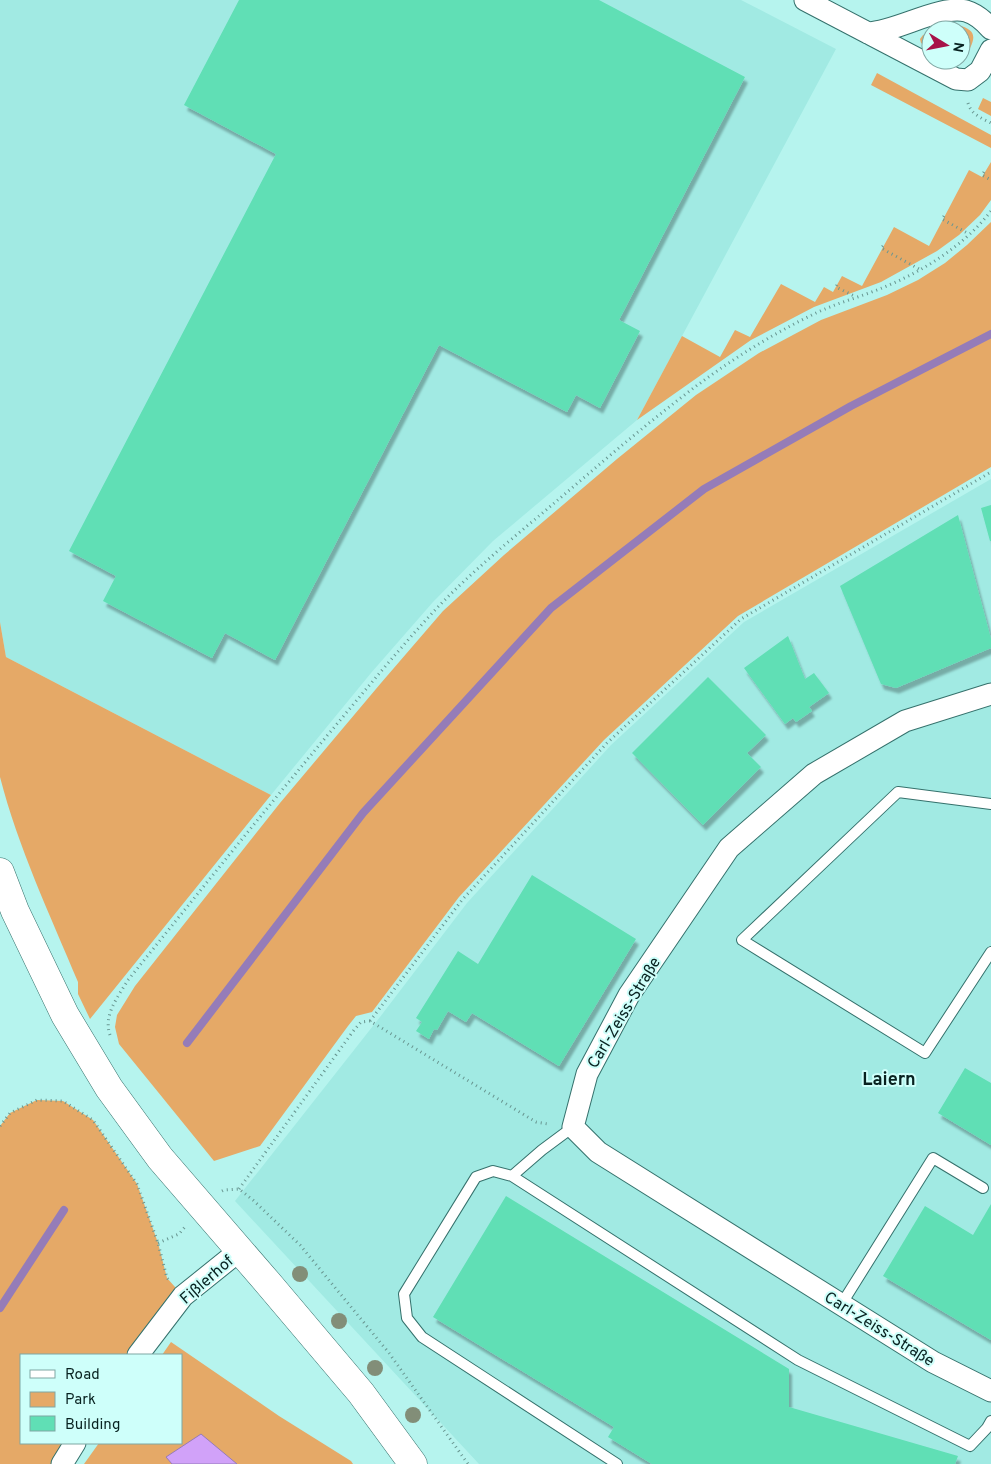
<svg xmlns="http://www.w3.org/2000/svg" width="991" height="1464" font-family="Overpass,sans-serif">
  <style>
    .built { fill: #a1eae3 }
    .green { fill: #e5a967 }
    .water { fill: #d1a2f9; stroke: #957cb8 }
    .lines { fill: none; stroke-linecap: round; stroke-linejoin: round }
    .stream { stroke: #957cb8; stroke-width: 8 }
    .building { fill: #60dfb5; filter: url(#shadow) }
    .lane-casing { stroke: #35716c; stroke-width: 12 }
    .street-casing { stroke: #35716c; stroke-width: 23 }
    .secondary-casing { stroke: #35716c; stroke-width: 29 }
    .path { stroke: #689691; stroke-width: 3; stroke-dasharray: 1 4; stroke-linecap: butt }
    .lane { stroke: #fff; stroke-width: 10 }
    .street { stroke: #fff; stroke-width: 21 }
    .secondary { stroke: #fff; stroke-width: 28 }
    .tree { fill: #828e78 }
    .labels { text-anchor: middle; stroke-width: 4; stroke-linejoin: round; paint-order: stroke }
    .street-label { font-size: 16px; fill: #082220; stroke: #cefffa }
    .neighbourhood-label { font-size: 18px; font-weight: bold; fill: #082220; stroke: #cefffa }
  </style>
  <defs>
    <filter id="shadow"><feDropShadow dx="3" dy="5.5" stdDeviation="1" flood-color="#0004"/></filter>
  </defs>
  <rect width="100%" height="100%" fill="#b6f4ee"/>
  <path class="built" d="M0 0H741L836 49 637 420 493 541 433 602 371 673 271 795 6 657 0 622Z
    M991 479V1464H479L235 1201 380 1017 467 903 611 745 744 622Z"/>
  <path class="green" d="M957 25C983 31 972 43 964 60L959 61 952 60H961V30H937Z
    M931 32V49L921 43 920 39 923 35Z
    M877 73 991 135V148L871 85Z
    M983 98 991 102V116L978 109Z
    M991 162V200L980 215 959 235 937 251 881 282 814 307 751 340 637 420 682 336 720 357 735 330 750 337 781 284 815 302 824 287 833 292 842 276 862 286 894 227 929 246 969 170 982 177Z
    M991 222V467L738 616 604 740 459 897 372 1012 356 1016 348 1026 260 1146 214 1161 119 1044 115 1027 117 1015 135 986 280 803 381 683 443 611 504 555 617 459 696 395 759 353 821 320 887 295 918 280 945 263 967 245Z
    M0 622 6 657 271 795 90 1019 78 994V982C50 915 18 847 0 777Z
    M37 1100 63 1101 93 1120 137 1184 158 1243 167 1278 183 1296 138 1355H21V1443H75L62 1464H0V1126L10 1113Z
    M171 1342 279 1416 351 1461 353 1464H84L99 1443H181V1355H162Z"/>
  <path class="water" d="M201 1434 237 1464H172L166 1457Z"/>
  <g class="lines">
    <path class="stream" d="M187 1043 363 813 551 608 704 489 851 406 991 334
      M0 1308 64 1210"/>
  </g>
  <path class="building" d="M239 0H599L745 77 619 320 640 331 600 408 576 395 567 412 439 345 275 660 225 633 212 658 103 601 116 576 69 551 276 154 184 105Z
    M991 505V541H990L981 508Z
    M958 515 991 639V648L896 688 881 684 840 586Z
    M788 636 805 679 814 673 829 693 809 707 812 711 796 722 793 718 785 724 744 668Z
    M708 677 766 735 747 753 761 767 703 825 632 753Z
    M532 875 636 939 559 1066 472 1013 466 1022 448 1011 437 1030 434 1029 429 1039 416 1031 422 1022 416 1018 458 951 478 964Z
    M965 1068 991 1083V1145L938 1113Z
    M506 1196 789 1369V1407L958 1456 955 1464H652L608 1437 614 1427 433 1317Z
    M991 1204V1340L883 1276 925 1206 973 1235Z"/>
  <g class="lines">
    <g class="lane-casing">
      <path id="lane" d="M991 804 898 792 742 940 925 1053 991 952
        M512 1176 542 1150 573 1127
        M841 1305 933 1158 983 1188
        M617 1464 422 1337 407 1318 404 1294 476 1177 493 1171 512 1176 798 1360 970 1446 987 1428 991 1421"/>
    </g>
    <g class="street-casing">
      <path id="street" d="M805 0 956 79 968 80 980 71 991 50
        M868 33C899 31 938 5 966 11 976 14 985 22 991 29
        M991 694 905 721 814 774 729 848 629 995 587 1074 573 1127 598 1152 933 1362 991 1391
        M138 1355 183 1296 239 1251
        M62 1464 75 1443"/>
    </g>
    <g class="secondary-casing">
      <path id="secondary" d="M0 872 15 911 65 1015 109 1088 160 1158 268 1283 361 1393 413 1464"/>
    </g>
    <path class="path" d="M968 103C971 114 981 118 991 123
      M984 172 982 175 991 180
      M944 216 942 219 969 234
      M883 246 881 248 919 269
      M837 285 836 287 856 297
      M370 1021 462 900 607 743 741 619 991 472
      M110 1035C103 1015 118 997 128 980 192 901 256 821 321 743 359 698 396 652 436 609 473 570 518 534 559 499 602 462 645 425 691 390 729 361 772 334 816 313 837 303 860 297 882 288 922 272 964 246 991 211
      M0 1126 10 1113 37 1100 63 1101 93 1120 137 1184 158 1243 167 1278 169 1280
      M239 1189 354 1030 361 1022 370 1021 536 1122 548 1124
      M222 1191 224 1190 239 1189 253 1200 300 1245 389 1353 468 1464
      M158 1243 179 1234 185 1227"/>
    <use href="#lane" class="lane"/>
    <use href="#street" class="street"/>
    <use href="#secondary" class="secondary"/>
  </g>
  <g class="tree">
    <circle cx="300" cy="1274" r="8"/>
    <circle cx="339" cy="1321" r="8"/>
    <circle cx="375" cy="1368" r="8"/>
    <circle cx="413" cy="1415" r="8"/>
  </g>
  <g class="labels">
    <g class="street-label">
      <text transform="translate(623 1012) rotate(-59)" y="6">Carl-Zeiss-Straße</text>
      <text transform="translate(206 1279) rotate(-41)" y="6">Fißlerhof</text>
      <text transform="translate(880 1328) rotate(32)" y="6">Carl-Zeiss-Straße</text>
    </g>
    <g class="neighbourhood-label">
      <text x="889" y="1085">Laiern</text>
    </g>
  </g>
  <rect x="20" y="1354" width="162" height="90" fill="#cefffa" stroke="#7fa7a3"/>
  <rect x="30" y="1370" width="25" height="8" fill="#ffffff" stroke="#7fa7a3"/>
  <text x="65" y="1379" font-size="15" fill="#082220">Road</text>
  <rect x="30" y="1392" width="25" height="15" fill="#e5a967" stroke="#7fa7a3"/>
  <text x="65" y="1404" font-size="15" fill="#082220">Park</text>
  <rect x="30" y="1416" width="25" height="15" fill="#60dfb5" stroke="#7fa7a3"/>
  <text x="65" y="1429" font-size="15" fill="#082220">Building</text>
  <g transform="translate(946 45) rotate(100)"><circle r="24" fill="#cefffa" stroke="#7fa7a3"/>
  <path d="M0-4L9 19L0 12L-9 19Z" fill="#a71248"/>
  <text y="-8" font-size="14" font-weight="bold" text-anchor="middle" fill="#082220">N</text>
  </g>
</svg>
